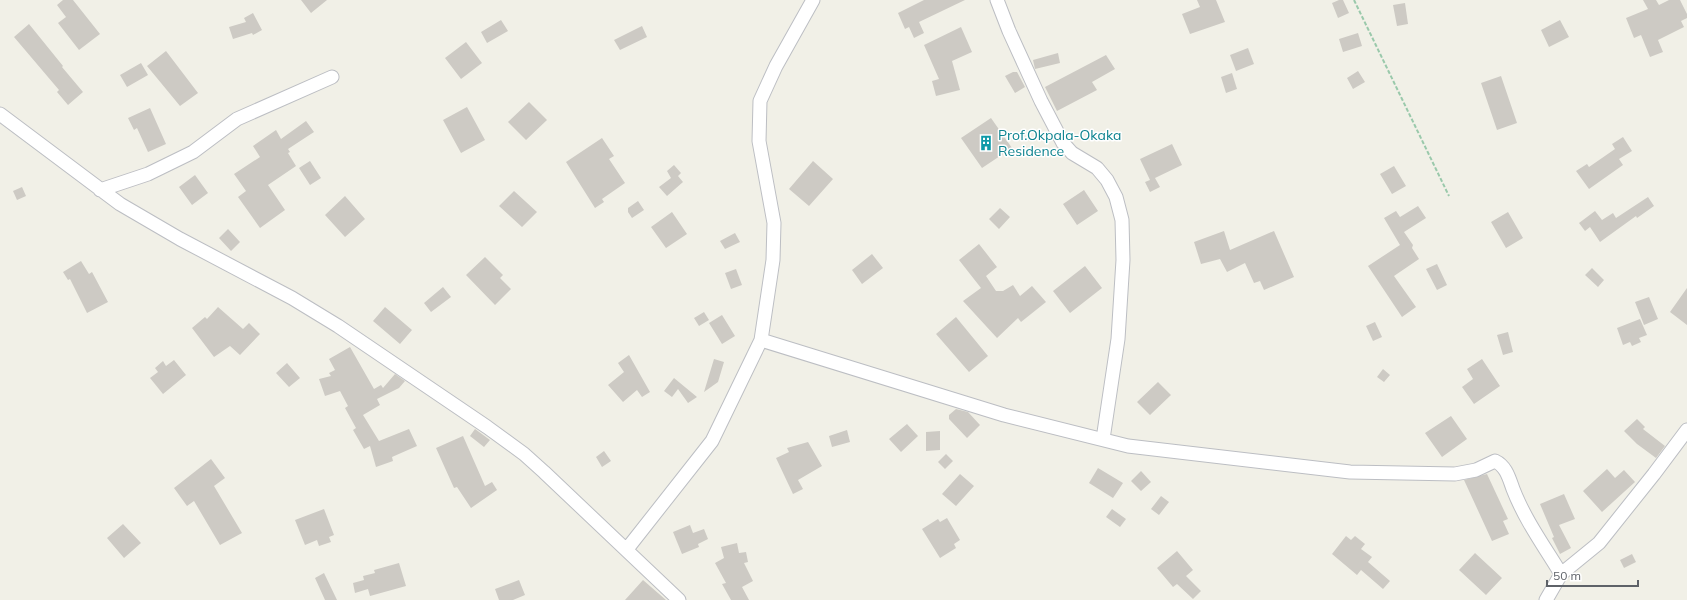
<svg xmlns="http://www.w3.org/2000/svg" width="1687" height="600" font-family="Mulish,sans-serif">
  <style>
    .building { fill: #cdcac4 }
    .lines { fill: none; stroke-linecap: round; stroke-linejoin: round }
    .minor-casing { stroke: #bcbec3; stroke-width: 15 }
    .path { stroke: #9ac9ab; stroke-width: 2; stroke-dasharray: 4 2; stroke-linecap: butt }
    .minor { stroke: #fff; stroke-width: 13 }
    .labels { text-anchor: middle; stroke-width: 3; stroke-linejoin: round; paint-order: stroke }
    .culture-label { font-size: 14px; fill: #0d838f; stroke: #fff; text-anchor: start }
  </style>
  <rect width="100%" height="100%" fill="#f1f0e7"/>
  <path class="building" d="M63 0H73L100 34 79 50 58 23 66 17 57 5Z
    M301 0H327L311 13Z
    M924 0H965L919 22 924 33 914 38 909 27 905 29 898 13Z
    M1197 0H1216L1225 22 1190 34 1182 14 1200 7Z
    M1339 0H1343L1349 13 1338 18 1332 3Z
    M1643 0H1656L1659 5 1669 0H1680L1687 14V18L1681 21 1684 27 1658 40 1663 52 1650 57 1641 35 1634 38 1626 18 1648 9Z
    M1405 3 1408 24 1397 26 1393 5Z
    M253 13 262 30 253 35 252 33 233 39 229 27 246 22 244 18Z
    M501 20 508 31 487 43 481 32Z
    M1560 20 1569 37 1549 47 1541 30Z
    M29 24 63 66 62 67 83 92 68 105 57 92 59 90 14 37Z
    M642 26 647 37 620 50 614 40Z
    M961 27 972 52 952 61 960 90 936 96 932 81 939 79 924 45Z
    M1358 33 1362 46 1343 52 1339 39Z
    M466 42 482 63 461 79 445 58Z
    M1248 48 1254 64 1236 71 1230 55Z
    M166 51 198 93 180 106 147 66Z
    M1058 53 1060 63 1035 69 1033 60Z
    M1106 55 1115 69 1092 82 1097 90 1057 111 1045 87Z
    M141 63 148 75 127 87 120 75Z
    M1358 71 1365 82 1353 89 1347 78Z
    M1013 72H1017L1025 87 1015 93 1005 76Z
    M1232 73 1237 89 1226 93 1221 77Z
    M1501 76 1517 123 1497 130 1481 83Z
    M529 102 547 120 526 140 508 122Z
    M467 107 485 140 461 153 443 120Z
    M150 108 166 144 148 152 137 128 134 130 128 118Z
    M991 118 1012 148 982 168 961 138Z
    M306 121 314 132 288 149 290 152 288 153 296 166 268 185 285 210 260 228 238 197 246 191 234 174 260 157 253 146 276 130 281 139Z
    M1623 137 1632 151 1619 159 1623 165 1589 189 1576 171 1587 164 1589 167 1615 149 1612 144Z
    M602 138 614 156 609 159 625 183 602 199 604 202 595 208 566 162Z
    M1172 144 1182 165 1155 178 1160 187 1150 192 1145 182 1150 180 1140 159Z
    M310 161 321 178 310 185 299 168Z
    M813 161 833 179 809 206 789 189Z
    M674 165 681 173 678 176 683 182 667 196 659 187 671 178 667 171Z
    M1394 166 1406 186 1392 194 1380 174Z
    M195 175 208 193 192 205 179 187Z
    M22 187 26 196 17 200 13 191Z
    M1084 190 1098 211 1077 225 1063 204Z
    M514 191 537 212 522 227 499 206Z
    M345 196 365 219 345 237 325 215Z
    M1648 197 1654 206 1637 218 1636 216 1600 242 1590 227 1585 231 1579 223 1595 211 1602 220 1613 213 1616 218Z
    M638 201 644 210 632 218 628 212V208Z
    M1418 206 1426 218 1404 232 1413 245 1412 248 1419 259 1394 276 1416 307 1402 317 1368 266 1400 245 1384 218 1396 211 1400 217Z
    M1000 208 1010 217 999 229 989 219Z
    M672 212 687 234 666 248 651 227Z
    M1508 212 1523 238 1506 248 1491 222Z
    M228 229 240 242 231 251 219 238Z
    M1224 231 1230 250 1274 231 1294 277 1264 290 1260 281 1254 283 1245 263 1227 272 1220 259 1201 264 1194 242Z
    M735 233 740 242 725 249 720 241Z
    M979 244 997 267 986 276 996 291H1003L1013 285 1020 296 1032 286 1046 302 1021 322 1018 318 997 338 963 301 981 288 959 260Z
    M872 254 883 268 862 284 852 270Z
    M485 257 503 275 500 278 511 289 495 305 466 275Z
    M81 261 89 274 92 272 108 302 87 313 70 279 68 280 63 272Z
    M1437 264 1447 285 1437 290 1426 269Z
    M1085 266 1102 288 1070 313 1053 291Z
    M1592 268 1604 280 1598 287 1585 275Z
    M736 269 742 285 731 289 725 273Z
    M443 287 451 297 431 312 424 303Z
    M1687 288V325L1670 312Z
    M1649 297 1658 319 1644 325 1635 302Z
    M218 307 243 329 249 323 260 334 240 355 230 346 214 357 192 328 205 317 207 319Z
    M385 307 412 330 400 344 373 321Z
    M704 312 709 320 699 326 694 318Z
    M722 315 735 336 722 344 709 323Z
    M956 317 988 356 969 372 936 334Z
    M1640 319 1647 335 1639 338 1641 342 1632 346 1630 342 1623 345 1617 328Z
    M1375 322 1382 337 1373 341 1366 326Z
    M1508 332 1513 352 1503 355 1497 335Z
    M350 347 374 389 381 385 383 388 395 374 405 381 399 388 377 399 380 405 363 415 379 441 409 429 417 446 392 457 393 461 376 467 370 446 364 449 353 430 356 428 345 408 348 406 340 391 325 396 319 379 331 376 329 373 335 370 329 359Z
    M629 355 650 392 642 397 637 390 623 402 608 385 624 372 618 363Z
    M714 359 724 362 718 382 704 392Z
    M1482 359 1500 386 1474 404 1462 387 1473 379 1467 369Z
    M174 360 186 375 163 394 150 378 158 372 155 368 163 361 166 366Z
    M287 363 300 378 289 387 276 373Z
    M1383 369 1390 375 1384 382 1377 377Z
    M674 378 697 397 688 403 678 389 672 397 664 391Z
    M1158 382 1171 395 1150 415 1137 402Z
    M956 409 968 412 980 425 967 438 949 419V415Z
    M1451 416 1467 439 1442 457 1425 433Z
    M1637 419 1645 427 1643 429 1665 446 1656 458 1637 444 1624 431Z
    M907 424 918 436 901 452 889 439Z
    M475 429 490 440 484 447 470 436Z
    M847 430 850 442 832 447 829 436Z
    M940 431V450L926 451V432Z
    M463 436 485 486 492 482 497 490 471 508 457 487 454 488 436 448Z
    M808 442 822 466 798 480 803 489 793 494 776 458 789 452 787 448Z
    M604 451 611 461 602 467 596 457Z
    M946 454 953 461 945 469 938 462Z
    M211 459 225 478 214 486 242 533 220 545 194 501 187 506 174 488Z
    M1098 468 1123 483 1113 498 1089 483Z
    M1607 469 1615 478 1624 470 1635 482 1602 512 1583 491Z
    M1141 471 1151 482 1141 491 1131 481Z
    M960 474 974 486 956 506 942 494Z
    M1487 474 1508 519 1503 521 1509 534 1492 541 1464 480Z
    M1564 494 1575 519 1559 525 1571 548 1560 554 1552 538 1554 537 1540 504Z
    M1161 496 1169 502 1159 515 1151 509Z
    M324 509 334 535 329 537 331 542 319 546 317 540 305 545 295 520Z
    M1112 509 1126 519 1120 527 1106 517Z
    M947 518 960 540 954 544 956 548 940 558 922 529 938 519 940 522Z
    M123 524 141 543 124 558 107 538Z
    M690 525 693 533 704 529 708 539 698 544 699 547 682 554 673 532Z
    M1346 536 1351 540 1355 536 1365 544 1361 549 1372 557 1368 562 1390 581 1383 589 1361 570 1357 575 1332 554Z
    M737 543 739 553 746 552 748 562 744 563 753 581 742 587 749 600H731L722 584 726 583 715 563 724 558 721 547Z
    M1177 551 1193 570 1186 576 1201 591 1193 599 1177 584 1173 587 1157 568Z
    M1475 553 1502 578 1486 595 1459 570Z
    M1632 554 1636 562 1624 568 1620 560Z
    M399 563 406 586 370 596 368 589 355 593 353 583 364 580 363 576 375 573 374 570Z
    M324 573 337 600H325L315 578Z
    M519 580 525 595 513 600H499L495 589Z
    M643 580 666 600H625Z"/>
  <g class="lines">
    <g class="minor-casing">
      <path id="minor" d="M997 0 1009 31 1041 101 1063 143 1072 153 1097 168 1107 180 1116 197 1122 220 1123 260 1118 339 1103 439
        M0 114 120 204 180 239 292 298 338 326 487 427 524 454 544 472 679 600
        M100 190 148 174 193 152 237 119 332 77
        M761 340 1004 415 1128 446 1350 472 1455 474 1476 470 1495 461C1506 466 1509 478 1513 489 1525 520 1544 546 1561 574
        M627 549 712 441 761 340 773 260 774 223 759 141 760 101 776 66 813 0
        M1546 600 1561 574 1599 543 1654 474 1687 430"/>
    </g>
    <path class="path" d="M1354 0 1449 196"/>
    <use href="#minor" class="minor"/>
  </g>
  <defs>
    <g id="building-bare" transform="scale(1.2)"><path d="M-4-6H4V6H1V3H-1V6H-4ZM-2.5-4.3h1.7v1.8h-1.7ZM.8-4.3h1.7v1.8H.8ZM-2.5-1h1.7V.8h-1.7ZM.8-1h1.7V.8H.8Z" fill="#0f9aa8" stroke="#fff" stroke-width="2.5" paint-order="stroke"/></g>
  </defs>
  <g fill-rule="evenodd">
    <use href="#building-bare" x="986" y="143"/>
  </g>
  <g class="labels">
    <g class="culture-label">
      <text x="998" y="140">Prof.Okpala-Okaka<tspan x="998" dy="16">Residence</tspan></text>
    </g>
  </g>
  <path d="M1547 580v6h91v-6" fill="none" stroke="#5e6268" stroke-width="2"/>
  <text x="1553" y="580" font-size="12" fill="#5e6268" stroke="#ffffff" stroke-width="3" paint-order="stroke">50 m</text>
</svg>
